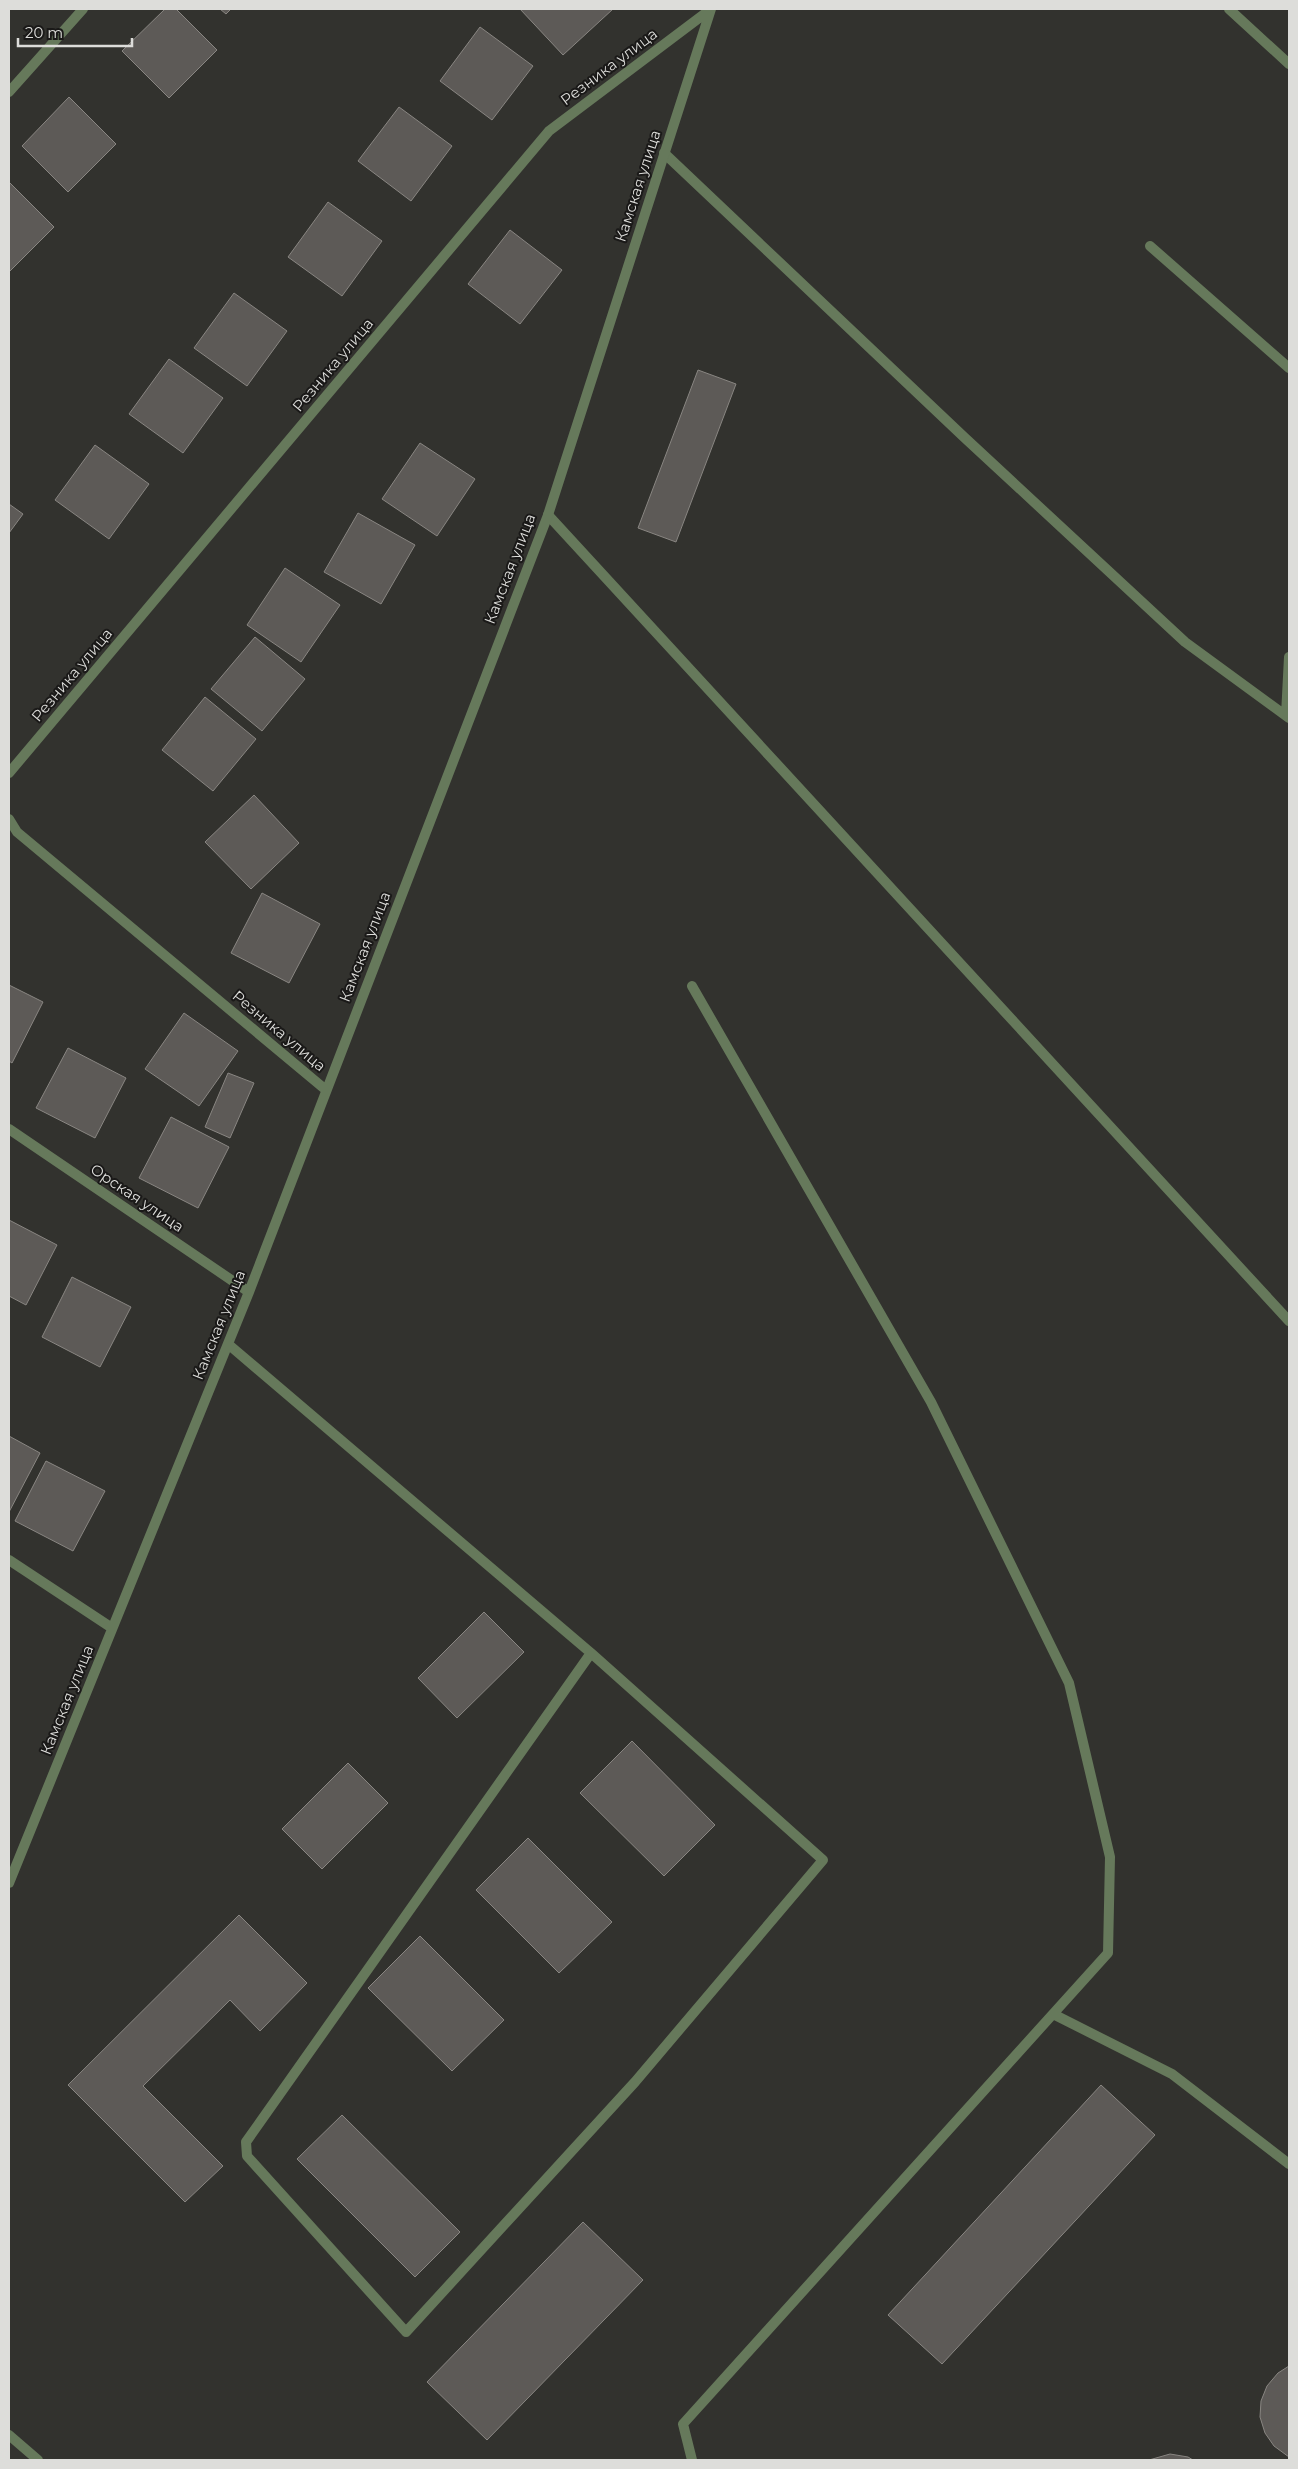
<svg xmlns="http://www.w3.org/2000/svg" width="1298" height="2469" font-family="Montserrat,sans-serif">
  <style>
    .building { fill: #5d5a57; stroke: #898682 }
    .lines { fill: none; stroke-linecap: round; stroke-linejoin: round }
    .lane { stroke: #66795b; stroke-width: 10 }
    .street { stroke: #66795b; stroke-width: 10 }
    .labels { text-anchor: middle; stroke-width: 4; stroke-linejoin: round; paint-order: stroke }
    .street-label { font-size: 15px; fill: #ddddda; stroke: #1a1918 }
  </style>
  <rect width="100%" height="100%" fill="#32322e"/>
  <path class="building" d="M165 9H176L217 50 169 98 122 51Z
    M220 9H231L226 14Z
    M520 9H613L563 55Z
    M480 27 533 66 492 120 440 81Z
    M69 97 116 144 68 192 22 146Z
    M399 107 452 146 411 201 358 161Z
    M9 182 54 227 9 272Z
    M328 202 382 241 342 296 288 257Z
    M510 230 562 270 520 324 468 284Z
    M234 293 287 331 247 386 194 348Z
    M169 359 223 398 183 453 129 414Z
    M698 370 736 384 676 542 638 528Z
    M420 443 475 479 437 536 382 499Z
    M95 445 149 484 109 539 55 500Z
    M9 504 23 514 9 533Z
    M358 513 415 545 381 604 324 572Z
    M285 568 340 605 301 662 247 625Z
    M255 637 305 679 262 731 211 689Z
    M205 697 256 739 213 791 162 750Z
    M254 795 299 843 251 889 205 842Z
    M262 893 320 924 289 983 231 953Z
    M9 985 43 1002 12 1063 9 1061Z
    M184 1013 238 1051 199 1106 145 1069Z
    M68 1048 126 1078 95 1138 36 1108Z
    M228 1073 254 1083 230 1138 205 1127Z
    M171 1117 229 1147 198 1208 139 1178Z
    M9 1220 57 1245 26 1305 9 1296Z
    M72 1277 131 1307 100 1367 42 1337Z
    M9 1436 40 1453 9 1512Z
    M46 1461 105 1491 73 1551 15 1521Z
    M484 1612 524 1652 457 1718 418 1678Z
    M632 1741 715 1825 664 1876 580 1793Z
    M348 1763 388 1803 322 1869 282 1829Z
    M528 1838 612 1922 559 1973 476 1890Z
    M239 1915 307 1983 260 2031 230 2000 143 2086 223 2166 185 2202 68 2085Z
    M420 1936 504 2020 452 2071 368 1988Z
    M1101 2085 1155 2135 942 2364 888 2315Z
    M342 2115 460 2232 415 2277 297 2159Z
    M583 2222 643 2280 487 2440 427 2382Z
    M1289 2366V2457L1274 2446 1265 2433 1260 2417 1261 2401 1267 2386 1278 2373Z
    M1170 2454 1188 2457 1193 2460H1149Z"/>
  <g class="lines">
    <path class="lane" d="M1229 9 1289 64
      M664 153 965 438 1185 642 1289 718
      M1150 246 1289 368
      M548 515 1289 1321
      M1286 715 1289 657
      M1053 2014 1172 2074 1289 2164
      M692 2460 683 2424 1108 1953 1110 1857 1069 1683 931 1402 692 986"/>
    <path class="street" d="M9 92 83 9
      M9 773 549 131 711 9
      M9 819 17 832 326 1090
      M9 1129 249 1292
      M228 1344 591 1653 823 1860 635 2082 406 2332 247 2156 246 2142 591 1653
      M9 1560 112 1628
      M9 1883 249 1292 548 515 711 9
      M9 2435 38 2460"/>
  </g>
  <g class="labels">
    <g class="street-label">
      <text transform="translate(609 67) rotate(-37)" y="5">Резника улица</text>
      <text transform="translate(638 186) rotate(-72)" y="5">Камская улица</text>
      <text transform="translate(333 365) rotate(-50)" y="5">Резника улица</text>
      <text transform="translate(510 569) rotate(-69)" y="5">Камская улица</text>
      <text transform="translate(72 675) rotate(-50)" y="5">Резника улица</text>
      <text transform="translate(365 947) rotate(-69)" y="5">Камская улица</text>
      <text transform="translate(279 1031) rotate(40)" y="5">Резника улица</text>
      <text transform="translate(137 1198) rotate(34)" y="5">Орская улица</text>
      <text transform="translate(219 1325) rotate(-68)" y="5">Камская улица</text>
      <text transform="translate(67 1700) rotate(-68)" y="5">Камская улица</text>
    </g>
  </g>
  <rect width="1298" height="2469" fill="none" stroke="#ddddda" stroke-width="20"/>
  <path d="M18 38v8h114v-8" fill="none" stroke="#ddddda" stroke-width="2.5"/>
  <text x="25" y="38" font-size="15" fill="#ddddda" stroke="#1a1918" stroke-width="4" paint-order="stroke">20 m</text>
</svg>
